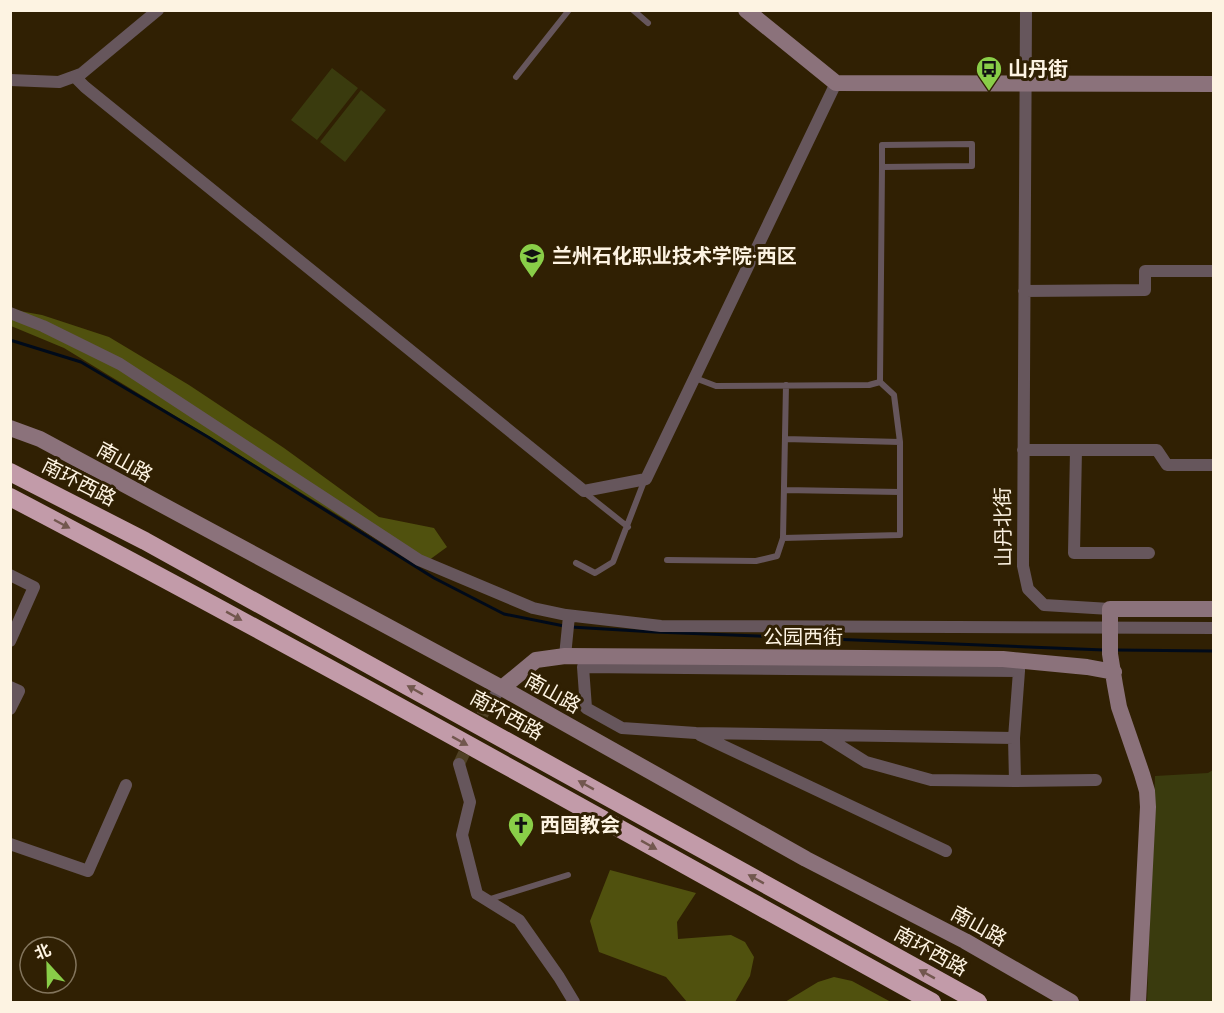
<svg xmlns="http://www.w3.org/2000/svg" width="1224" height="1013" font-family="Bitter,'Noto Sans SC',serif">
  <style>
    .green { fill: #3a3b0e }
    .forest { fill: #50510e }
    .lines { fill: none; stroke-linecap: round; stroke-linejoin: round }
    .stream { stroke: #000a1a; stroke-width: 3 }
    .street-tunnel { stroke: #4f4024; stroke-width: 12; stroke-dasharray: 12 6; stroke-linecap: butt }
    .lane { stroke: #66565c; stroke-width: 6 }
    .street { stroke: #66565c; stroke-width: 12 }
    .secondary { stroke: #8b727b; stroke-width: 16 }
    .highway { stroke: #c29ba9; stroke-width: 18 }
    .oneway { fill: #72574e }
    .labels { text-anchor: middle; stroke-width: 6; stroke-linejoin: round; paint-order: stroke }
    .poi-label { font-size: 20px; font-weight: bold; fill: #fdf3e2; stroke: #302003; text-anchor: start }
    .street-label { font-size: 20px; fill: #fdf3e2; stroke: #302003 }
  </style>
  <rect width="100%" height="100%" fill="#302003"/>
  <path class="green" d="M332 68 358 88 317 140 291 120Z
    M361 90 386 110 345 162 320 142Z
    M1213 770V1002H1147L1155 776 1208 773Z"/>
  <path class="forest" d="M10 306 14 310 42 315 109 337 189 385 284 448 379 517 434 528 447 547 421 566 64 348 11 326Z
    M610 870 696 893 677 922 678 939 731 935 745 942 754 957 750 976 735 1002H687L666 977 599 952 590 921Z
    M834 977 852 981 891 1002H785L818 982Z"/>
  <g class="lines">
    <path class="stream" d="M10 340 81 362 208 437 434 578 504 614 564 626
      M571 627 655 632 1104 650
      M1116 650 1214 651"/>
    <path class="street-tunnel" d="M459 764 488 703"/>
    <path class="lane" d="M633 10 648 23
      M516 77 569 10
      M695 378 716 386 869 385 880 382
      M785 439 900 442
      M784 490 900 492
      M584 492 628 527
      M783 538 900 535V442L894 395 880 382 882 167V145L972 144V166L882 167
      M667 560 756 561 777 556 783 538 786 385
      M576 563 595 573 613 562 645 479
      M487 900 568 875"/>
    <path class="street" d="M1026 10 1023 566 1028 589 1044 605 1110 609
      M75 77 85 87 584 491 646 479 836 83
      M10 80 59 82 81 74 158 10
      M1024 291 1145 290V271H1214
      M10 313 43 326 120 364 419 560 533 608 566 615 661 626 1214 628
      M1023 450H1157L1167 465H1214
      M1076 450 1074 553H1149
      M10 575 34 587 10 641
      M565 656 569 616
      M1019 671 1014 738 696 733 622 728 586 708 583 667 1019 671V660
      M10 687 19 691 10 709
      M488 703 502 688
      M700 735 946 851
      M823 735 866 762 931 780 1015 781 1014 738
      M459 764 470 802 462 835 477 894 519 920 559 977 574 1002
      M1015 781 1096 780
      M10 844 88 871 126 785"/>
    <path class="secondary" d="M746 10 836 83 1214 84
      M10 428 40 439 502 688 806 859 965 941 1071 1002
      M502 688 536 660 565 656 1003 659 1087 667 1114 672
      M1138 1002 1148 807 1147 791 1142 774 1119 707 1115 685 1110 654V609H1214"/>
    <path class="highway" d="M10 472 145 541 978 1002
      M10 497C321 660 626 833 932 1002"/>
  </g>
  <defs><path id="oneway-solid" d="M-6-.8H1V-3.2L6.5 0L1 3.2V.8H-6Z" transform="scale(1.5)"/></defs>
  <g class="oneway">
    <use href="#oneway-solid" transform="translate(62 524) rotate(28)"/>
    <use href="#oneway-solid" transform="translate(234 616) rotate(29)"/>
    <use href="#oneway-solid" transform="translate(415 690) rotate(-151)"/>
    <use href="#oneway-solid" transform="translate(460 741) rotate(29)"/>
    <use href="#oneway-solid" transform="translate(586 785) rotate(-151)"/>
    <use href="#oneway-solid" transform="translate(649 845) rotate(29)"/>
    <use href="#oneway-solid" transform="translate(756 879) rotate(-151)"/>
    <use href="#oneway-solid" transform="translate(927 974) rotate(-151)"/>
  </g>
  <defs>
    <g id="bus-pin" transform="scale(1.35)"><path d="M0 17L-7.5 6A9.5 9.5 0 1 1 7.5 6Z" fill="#89ce48" stroke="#302003"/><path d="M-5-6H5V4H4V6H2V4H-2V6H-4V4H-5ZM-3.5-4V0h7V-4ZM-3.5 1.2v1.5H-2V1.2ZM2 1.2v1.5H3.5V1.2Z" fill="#111"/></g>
    <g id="university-pin" transform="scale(1.35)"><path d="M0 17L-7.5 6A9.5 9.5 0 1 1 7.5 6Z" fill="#89ce48" stroke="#302003"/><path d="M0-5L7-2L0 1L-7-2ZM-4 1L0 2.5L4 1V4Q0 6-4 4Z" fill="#111"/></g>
    <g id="church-pin" transform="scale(1.35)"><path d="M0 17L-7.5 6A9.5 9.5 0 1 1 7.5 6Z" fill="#89ce48" stroke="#302003"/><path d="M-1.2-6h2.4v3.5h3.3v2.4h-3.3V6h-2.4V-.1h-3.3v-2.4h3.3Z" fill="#111"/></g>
  </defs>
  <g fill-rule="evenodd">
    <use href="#bus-pin" x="989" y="69"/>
    <use href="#university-pin" x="532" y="256"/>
    <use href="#church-pin" x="521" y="825"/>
  </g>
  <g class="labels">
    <g class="poi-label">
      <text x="1008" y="76">山丹街</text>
      <text x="552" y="263">兰州石化职业技术学院·西区</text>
      <text x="540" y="832">西固教会</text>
    </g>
    <g class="street-label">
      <text transform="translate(125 462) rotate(29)" y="7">南山路</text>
      <text transform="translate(79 482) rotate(27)" y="7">南环西路</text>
      <text transform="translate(1003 527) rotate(-91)" y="7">山丹北街</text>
      <text x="803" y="644">公园西街</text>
      <text transform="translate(553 693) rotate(29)" y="7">南山路</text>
      <text transform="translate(507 715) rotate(29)" y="7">南环西路</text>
      <text transform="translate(979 926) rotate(29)" y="7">南山路</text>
      <text transform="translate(931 951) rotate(29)" y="7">南环西路</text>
    </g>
  </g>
  <rect width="1224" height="1013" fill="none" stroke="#fdf3e2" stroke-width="24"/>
  <g transform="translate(48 965) rotate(338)"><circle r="28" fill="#302003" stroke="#82745c" stroke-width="1.5"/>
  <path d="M0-4.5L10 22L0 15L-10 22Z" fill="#89ce48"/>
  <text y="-9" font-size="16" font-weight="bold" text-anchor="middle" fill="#fdf3e2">北</text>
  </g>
</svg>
